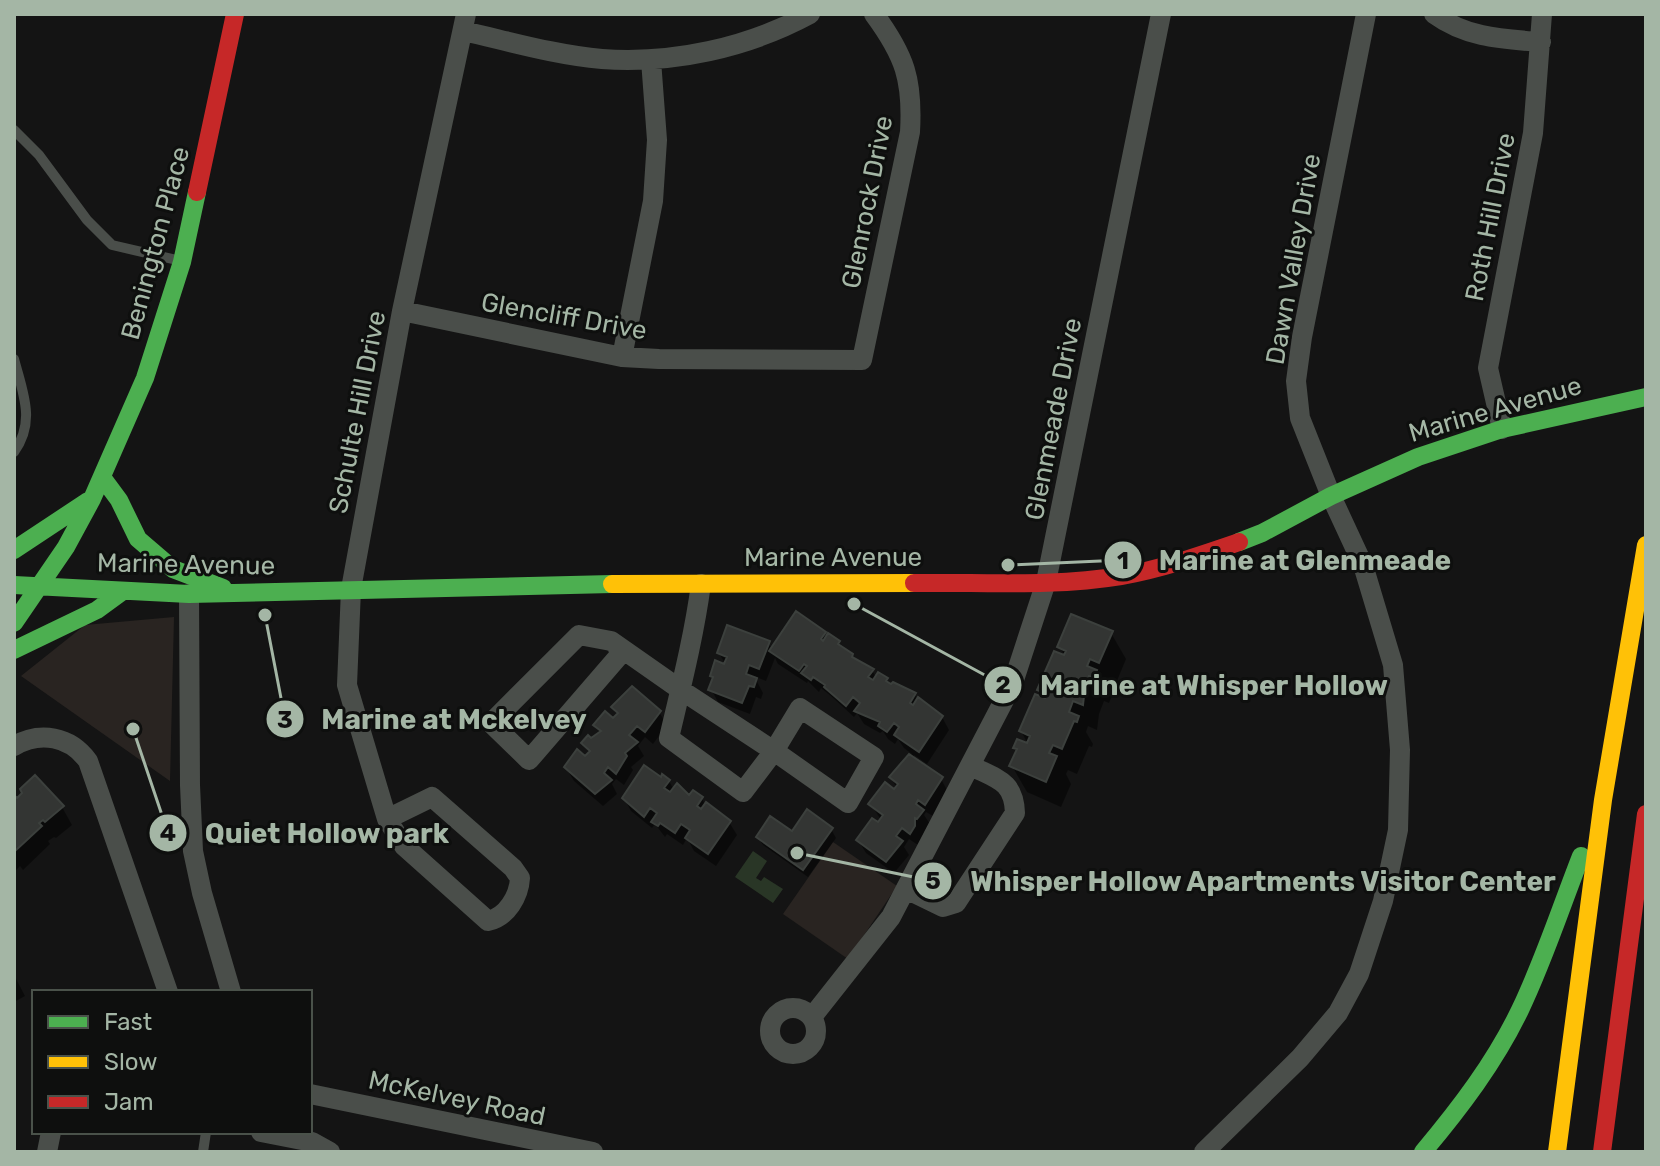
<svg xmlns="http://www.w3.org/2000/svg" width="1660" height="1166" font-family="Rubik,sans-serif">
  <style>
    .green { fill: #292421 }
    .water { fill: #293626 }
    .shadow { fill: #0007 }
    .building { fill: #333533; stroke: #3c403d; stroke-width: 2 }
    .lines { fill: none; stroke-linecap: round; stroke-linejoin: round }
    .lane { stroke: #4a4e4a; stroke-width: 10 }
    .street { stroke: #4a4e4a; stroke-width: 20 }
    .fast { stroke: #4caf50; stroke-width: 18 }
    .slow { stroke: #ffc107; stroke-width: 18 }
    .jam { stroke: #c62828; stroke-width: 18 }
    .labels { text-anchor: middle; stroke-width: 6; stroke-linejoin: round; paint-order: stroke }
    .street-label { font-size: 26px; fill: #a4b6a5; stroke: #0e0f0e }
    .leader { fill: none; stroke: #a4b6a5; stroke-width: 3 }
    .callout-dot { fill: #a4b6a5; stroke: #0e0f0e; stroke-width: 3 }
    .mark-label { font-size: 24px; text-anchor: middle; font-weight: bold; fill: #111 }
    .callout-label { font-size: 28px; text-anchor: middle; font-weight: bold; fill: #a4b6a5; stroke: #0e0f0e; stroke-width: 6; stroke-linejoin: round; paint-order: stroke }
  </style>
  <rect width="100%" height="100%" fill="#141414"/>
  <path class="green" d="M174 617 170 781 21 676 85 625Z
    M833 842 897 886 848 959 783 914Z"/>
  <path class="water" d="M753 851 767 861 756 878 761 881 764 877 783 889 773 903 735 877Z"/>
  <path class="shadow" d="M825 633 827 638 838 642 855 661 872 671 877 678 887 680 891 688 915 695 918 701 942 717 949 730 927 764 914 755 912 758 941 779 948 792 933 816 926 812 924 815 930 824 918 845 909 839 904 847 909 855 894 873 866 853 858 840 881 820 871 804 895 792 897 788 891 778 912 754 904 748 898 739 895 744 888 739 883 731 880 733 864 724 857 713 854 717 831 696 821 688 819 692 808 681 807 683 778 664 775 658 766 681 754 676 763 693 761 699 756 697 750 714 718 702 711 689 714 680 712 676 727 667 719 653 768 642 772 649Z
    M1111 633 1126 659 1114 688 1102 683 1111 698 1109 703 1104 701 1099 714 1097 730 1088 726 1086 732 1093 744 1092 747 1089 746 1077 774 1068 770 1066 774 1071 784 1061 807 1027 792 1012 766 1018 751 1016 748 1029 746 1021 731 1045 700 1039 690 1066 658 1060 647Z
    M614 707 659 712 667 725 653 744 645 737 638 746 644 756 631 767 633 770 624 785 616 779 612 784 617 794 603 806 574 781 566 768 585 759 590 754 584 744 601 733 596 725 614 721 619 715Z
    M35 778 62 807 72 825 56 838 54 837 48 841 50 844 23 870 20 866 14 872V798L16 801Z
    M661 779 669 781 674 790 690 799H702L706 806 729 822 737 835 716 866 694 851 687 838 683 845 667 834 665 837 655 824 652 828 631 811 624 798Z
    M831 829 836 838 808 877 763 845 758 837Z
    M14 975 25 996 14 1002Z"/>
  <path class="building" d="M796 611 826 632 821 639 823 641 828 633 840 641 838 644 853 654 852 657 874 669 868 677 873 680 878 672 888 678 886 681 891 684 893 682 916 693 910 703 913 705 918 697 943 716 919 752 894 735 899 727 894 723 887 732 878 726 880 722 854 711 860 703 853 697 846 706 824 687 825 685 813 677 811 680 801 673 807 666 804 664 799 671 769 651Z
    M1071 614 1113 631 1099 663 1090 659 1087 666 1097 670 1094 678 1089 676 1085 687 1083 705 1073 701 1069 712 1079 716 1077 722 1074 721 1062 749 1053 745 1049 753 1057 756 1046 782 1009 766 1017 749 1013 748 1017 739 1027 743 1030 736 1019 731 1035 694 1045 698 1047 694 1037 690 1054 651 1064 655 1066 651 1057 647Z
    M727 625 770 641 759 669 749 665 746 674 757 678 754 687 749 686 742 703 708 690 713 677 710 676 715 660 724 664 727 657 717 653Z
    M632 686 661 711 645 732 637 726 629 735 638 742 625 753 627 756 616 774 608 767 604 773 612 780 595 794 564 767 577 749 585 756 590 751 581 743 588 735 591 738 601 731 593 725 605 711 613 718 618 713 611 707Z
    M909 754 943 777 925 805 918 800 916 804 924 810 917 819 915 818V826L910 834 902 828 896 836 903 841 886 862 856 840 872 818 878 822 883 815 868 804 885 782 894 789 898 784 889 777Z
    M644 765 661 777 662 774 670 780 664 788 670 792 677 783 689 795 693 790 703 797 697 806 701 809 706 802 731 821 708 854 685 838 690 830 681 824 675 833 660 823 658 826 651 822 657 813 650 808 644 817 622 798Z
    M35 775 64 806 45 822 43 820 39 823 42 826 14 852V795L17 798 22 793 20 789Z
    M807 809 833 828 803 870 756 837 770 816 792 831Z"/>
  <g class="lines">
    <path class="lane" d="M14 130 39 155 87 220 112 245 181 261
      M14 359C23 393 36 422 14 452
      M203 1152 206 1132"/>
    <path class="street" d="M1434 14C1467 38 1502 39 1541 42
      M463 31C508 41 555 55 602 59 673 64 747 48 810 14
      M402 311 622 357 659 359 862 360 910 132C913 80 905 56 874 14
      M622 357 653 201 657 140 651 60
      M1502 429 1488 368 1533 133 1542 14
      M189 594 190 785 193 851 202 893 231 992
      M624 650 529 760 491 723 579 635 611 641 681 690 774 751 800 708 874 757 848 803 774 751 743 792 669 738C681 687 694 636 701 584
      M14 746C40 731 70 736 88 761L168 992
      M387 819 432 797 513 868 520 878C519 896 507 917 488 921L404 846 387 819 347 685 351 589 402 311 466 14
      M906 889 943 907 956 903 1015 813C1014 781 997 779 971 766
      M770 1031a23 23 0 1 1 46 0a23 23 0 1 1-46 0Z
      M812 1017 891 917 1013 683 1046 582 1161 14
      M310 1094 593 1152
      M261 1132 312 1142 330 1152
      M47 1152 51 1132
      M1204 1152 1300 1058 1338 1013 1359 974 1383 901 1398 830 1400 750 1393 665 1363 565 1331 496 1300 418 1296 381 1302 337 1366 14"/>
    <path class="fast" d="M102 477 119 500 138 539 173 569 223 588
      M1239 542 1262 533 1331 496 1418 457 1502 429 1646 397
      M14 550 88 501
      M14 585 189 594 612 584
      M14 623 66 547 92 499 145 378 182 262 197 192
      M14 650 97 610 123 591
      M1423 1152C1460 1108 1495 1062 1520 1010 1544 960 1561 907 1581 856"/>
    <path class="slow" d="M612 584 914 583
      M1557 1152 1603 800 1646 545"/>
    <path class="jam" d="M197 192 235 14
      M914 583C982 582 1054 587 1121 576 1161 569 1201 555 1239 542
      M1602 1152 1646 814"/>
  </g>
  <g class="labels">
    <g class="street-label">
      <text transform="translate(867 202) rotate(-79)" y="9">Glenrock Drive</text>
      <text transform="translate(1490 217) rotate(-79)" y="9">Roth Hill Drive</text>
      <text transform="translate(155 243) rotate(-75)" y="9">Benington Place</text>
      <text transform="translate(1293 259) rotate(-80)" y="9">Dawn Valley Drive</text>
      <text transform="translate(564 316) rotate(10)" y="9">Glencliff Drive</text>
      <text transform="translate(1495 409) rotate(-16)" y="9">Marine Avenue</text>
      <text transform="translate(357 412) rotate(-79)" y="9">Schulte Hill Drive</text>
      <text transform="translate(1053 419) rotate(-79)" y="9">Glenmeade Drive</text>
      <text x="833" y="566">Marine Avenue</text>
      <text transform="translate(186 564) rotate(1)" y="9">Marine Avenue</text>
      <text transform="translate(457 1098) rotate(12)" y="9">McKelvey Road</text>
    </g>
  </g>
  <path class="leader" d="M1008 565L1123 560M854 604L1003 685M265 615L285 719M133 729L168 833M797 853L933 881"/>
  <g class="callout-dot">
    <circle cx="1008" cy="565" r="8"/>
    <circle cx="854" cy="604" r="8"/>
    <circle cx="265" cy="615" r="8"/>
    <circle cx="133" cy="729" r="8"/>
    <circle cx="797" cy="853" r="8"/>
    <circle cx="1123" cy="560" r="20"/>
    <circle cx="1003" cy="685" r="20"/>
    <circle cx="285" cy="719" r="20"/>
    <circle cx="168" cy="833" r="20"/>
    <circle cx="933" cy="881" r="20"/>
  </g>
  <g class="mark-label">
    <text x="1123" y="569">1</text>
    <text x="1003" y="693">2</text>
    <text x="285" y="728">3</text>
    <text x="168" y="841">4</text>
    <text x="933" y="889">5</text>
  </g>
  <g class="callout-label">
    <text x="1305" y="570">Marine at Glenmeade</text>
    <text x="1214" y="695">Marine at Whisper Hollow</text>
    <text x="454" y="729">Marine at Mckelvey</text>
    <text x="327" y="843">Quiet Hollow park</text>
    <text x="1263" y="891">Whisper Hollow Apartments Visitor Center</text>
  </g>
  <rect width="1660" height="1166" fill="none" stroke="#a4b6a5" stroke-width="32"/>
  <rect x="32" y="990" width="280" height="144" fill="#0e0f0e" stroke="#4a524a" stroke-width="2"/>
  <rect x="48" y="1016" width="40" height="12" fill="#4caf50" stroke="#4a524a" stroke-width="2"/>
  <text x="104" y="1030" font-size="24" fill="#a4b6a5">Fast</text>
  <rect x="48" y="1056" width="40" height="12" fill="#ffc107" stroke="#4a524a" stroke-width="2"/>
  <text x="104" y="1070" font-size="24" fill="#a4b6a5">Slow</text>
  <rect x="48" y="1096" width="40" height="12" fill="#c62828" stroke="#4a524a" stroke-width="2"/>
  <text x="104" y="1110" font-size="24" fill="#a4b6a5">Jam</text>
</svg>
